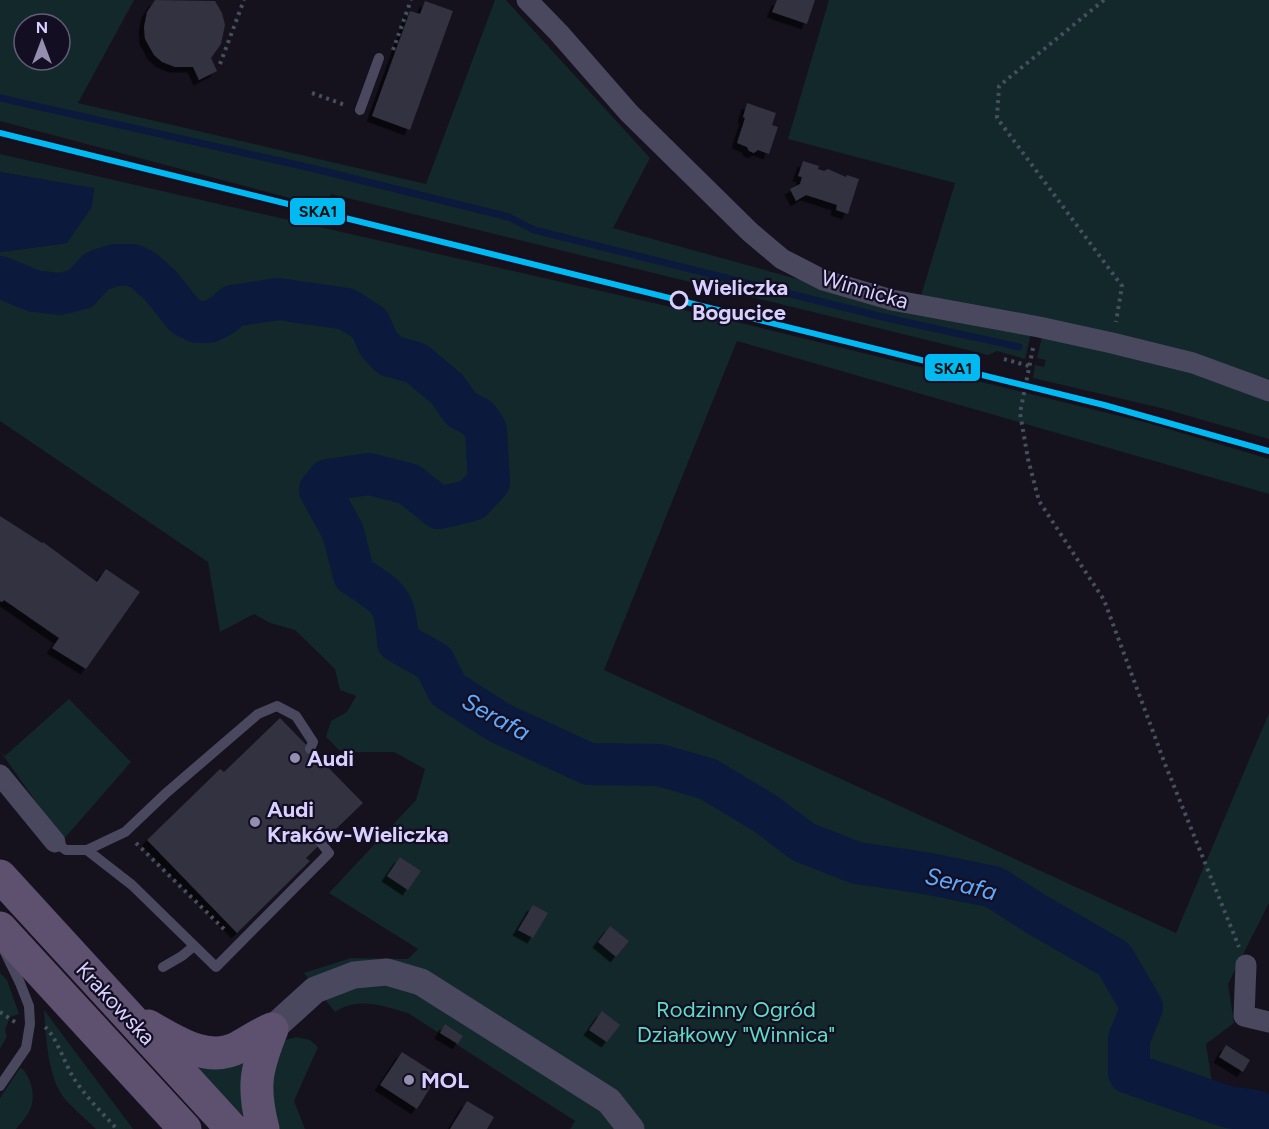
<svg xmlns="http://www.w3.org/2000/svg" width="1269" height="1129" font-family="Figtree,sans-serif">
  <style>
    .green { fill: #12282a; fill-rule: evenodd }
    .water { fill: #0b193c }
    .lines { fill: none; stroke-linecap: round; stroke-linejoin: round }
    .stream { stroke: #0b193c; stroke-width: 7 }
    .river { stroke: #0b193c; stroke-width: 42 }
    .building { fill: #333040; filter: url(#shadow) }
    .path { stroke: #45505e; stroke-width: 4; stroke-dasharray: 3 4.5; stroke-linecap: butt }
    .service { stroke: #4a485e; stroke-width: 10 }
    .minor { stroke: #4a485e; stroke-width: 21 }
    .tertiary { stroke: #4a485e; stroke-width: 27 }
    .primary { stroke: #5e516f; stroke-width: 33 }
    .rail-1-casing { stroke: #130e22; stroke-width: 10 }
    .rail-1 { stroke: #00baf1; stroke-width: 6 }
    .stop-dot { fill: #130e22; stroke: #d8d0fe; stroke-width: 3 }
    .poi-dot { fill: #948eaf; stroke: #130e22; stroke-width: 2 }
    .labels { text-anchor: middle; stroke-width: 4.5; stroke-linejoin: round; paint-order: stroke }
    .stop-label { font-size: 22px; font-weight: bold; fill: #d8d0fe; stroke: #130e22; text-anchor: start }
    .street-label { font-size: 22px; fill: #d8d0fe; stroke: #130e22 }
    .poi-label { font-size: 22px; font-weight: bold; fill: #d8d0fe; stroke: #130e22; text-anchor: start }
    .park-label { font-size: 22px; fill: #5dddc5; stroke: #130e22 }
    .water-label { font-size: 24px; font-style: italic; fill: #60aafc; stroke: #130e22 }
    .line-badge { stroke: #130e22; stroke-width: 2 }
    .pale-badge-label { font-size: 16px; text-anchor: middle; font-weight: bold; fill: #111 }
  </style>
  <defs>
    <filter id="shadow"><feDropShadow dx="-5.5" dy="5.5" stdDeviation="0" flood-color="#0009"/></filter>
  </defs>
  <rect width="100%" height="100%" fill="#15121d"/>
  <path class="green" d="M0 0H134L78 103 426 184 495 0H506L650 158 613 228 873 300 1031 333 1025 359 997 351 988 355 331 194 327 208 0 121ZM24 24H60V60H24Z
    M829 0H1269V379L1131 341 920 299 955 183 788 139Z
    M0 154 741 323 1148 423 1269 459V494L737 341 604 670 1176 933 1269 713V903L1228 984 1234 1023 1206 1044 1213 1089 1233 1096 1269 1103V1129H570L575 1121 408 1013C384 1006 358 996 335 1012L304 973 351 958 408 959 418 949 329 893 416 800 425 769 394 752H356L339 750 326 737 331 721 347 712 356 696 340 690 335 669 295 630 270 623 254 614 220 632 208 562 0 421V252L67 243 94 189 0 172Z
    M1042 336 1210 378 1269 399V439L1161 408 1033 378 1035 365 1044 367 1046 360 1037 358Z
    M69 699 131 762 63 840 0 751 5 756Z
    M0 973 7 980 19 1014 10 1017 5 1030 7 1036 0 1049Z
    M44 1010 133 1129H96C86 1119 67 1104 60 1092 47 1068 46 1036 44 1010Z
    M296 1037 310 1040 318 1047 294 1101 305 1129H277L265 1110 279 1042Z
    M248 1057 241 1084 243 1116 199 1069 201 1065Z
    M20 1068 23 1069C34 1083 37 1103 25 1118 22 1122 19 1124 16 1129H0V1098Z"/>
  <path class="water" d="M0 172 94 188 92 207 67 243 0 252Z"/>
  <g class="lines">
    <path class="stream" d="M0 98 311 168 509 217 534 230 887 318 1019 347"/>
    <path class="river" d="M0 277 34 291 60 294 80 289 97 271 115 265H133L143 270 160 285 185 316 197 322H209L223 315 233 306 278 299 347 309 370 324 378 343 390 356 416 363 447 389 461 409 478 418 486 430 489 482 472 500 439 508 409 484 369 474 328 480 320 490 343 532 354 575C389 598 395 598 398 642L434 662 448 690 500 723 589 764 659 765 708 779 766 814 803 842 857 863 925 873 994 887 1036 914 1114 959 1142 1007 1129 1039V1073L1228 1107 1257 1111 1269 1121"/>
  </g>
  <path class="building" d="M155 0 215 1 222 13 225 25 221 44 211 58 217 71 199 80 193 67H175L162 62 154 55 145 39 144 27 147 12Z
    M777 0H815L807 24 772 12Z
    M425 1 453 11 410 130 372 116 410 11 420 14Z
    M747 103 776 113 772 125 778 127 769 154 758 150 754 153 749 151 747 147 737 143 745 118 743 117Z
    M803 161 819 166 818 169 824 171 828 169 846 177 847 175 859 179 848 214 836 210 837 205 806 195 796 201 790 189 800 184 802 177 798 176Z
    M0 516 42 543 43 542 97 582 106 569 140 592 86 669 52 648 59 638 4 600 2 602 0 601Z
    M280 718 363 803 306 858 310 861 237 933 147 840 220 769 224 772Z
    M400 857 421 871 408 890 387 876Z
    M533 905 548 913 533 938 518 930Z
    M610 926 629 941 616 957 598 942Z
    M602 1011 620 1025 607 1042 589 1030Z
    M445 1024 463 1036 458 1044 440 1033Z
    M1226 1045 1250 1060 1243 1072 1219 1057Z
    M402 1052 438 1075 417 1109 380 1085Z
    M467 1101 494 1117 487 1129H450Z"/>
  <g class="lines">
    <path class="path" d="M1104 0 999 86 997 118 1122 286 1116 322
      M393 50 411 0
      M220 64 244 0
      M312 93 345 105
      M1033 348 1020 413 1028 459 1039 501 1104 600 1165 764 1239 947
      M1004 359 1029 366
      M136 843 227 932
      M0 1012 15 1022
      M45 1027C56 1036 65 1064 73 1077 85 1096 102 1113 117 1129"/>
    <path class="service" d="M360 110 379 58
      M55 842 66 850H87L125 832 165 794 258 714 277 706 296 716 313 742 310 749
      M87 850 132 885 216 967 329 853 321 843
      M163 967 182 956 194 946
      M0 1086 26 1048 30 1024 29 1006 20 983 3 948"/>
    <path class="minor" d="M527 0 559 33 629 113 750 232 782 259 823 280 892 300 1039 327 1112 343 1193 363 1269 391
      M0 775 55 842
      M1246 965 1244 1016 1269 1022"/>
    <path class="tertiary" d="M272 1029 315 990 354 975 387 972 421 982 609 1101 631 1129"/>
    <path class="primary" d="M0 876 232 1129
      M0 928 185 1129
      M148 1026C175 1041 207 1064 239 1047 250 1041 260 1034 272 1029
      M263 1129C252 1086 256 1069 272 1029"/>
    <g class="rail-1-casing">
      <path id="rail-1" d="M0 133 1104 405 1269 451"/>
    </g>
    <use href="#rail-1" class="rail-1"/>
  </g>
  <circle class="stop-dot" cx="679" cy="300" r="8"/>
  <g class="poi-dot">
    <circle cx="295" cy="758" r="6"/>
    <circle cx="255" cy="822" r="6"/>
    <circle cx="409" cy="1080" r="6"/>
  </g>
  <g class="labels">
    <g class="stop-label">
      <text x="692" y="295">Wieliczka<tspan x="692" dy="25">Bogucice</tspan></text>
    </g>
    <g class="street-label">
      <text transform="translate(865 289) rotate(16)" y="8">Winnicka</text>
      <text transform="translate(116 1003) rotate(47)" y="8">Krakowska</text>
    </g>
    <g class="poi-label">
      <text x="307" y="766">Audi</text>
      <text x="267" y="817">Audi<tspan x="267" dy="25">Kraków-Wieliczka</tspan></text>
      <text x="421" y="1088">MOL</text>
    </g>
    <g class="park-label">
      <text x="736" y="1017">Rodzinny Ogród<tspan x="736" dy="25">Działkowy "Winnica"</tspan></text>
    </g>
    <g class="water-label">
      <text transform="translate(496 717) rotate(29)" y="8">Serafa</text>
      <text transform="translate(961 884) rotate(14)" y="8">Serafa</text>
    </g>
  </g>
  <g class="line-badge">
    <rect x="289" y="197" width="57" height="29" rx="6" fill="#00baf1"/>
    <rect x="924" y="353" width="57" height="29" rx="6" fill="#00baf1"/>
  </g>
  <g class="pale-badge-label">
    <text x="318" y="217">SKA1</text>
    <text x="953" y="374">SKA1</text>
  </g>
  <g transform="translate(42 42)"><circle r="28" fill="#130e22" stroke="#625c7a" stroke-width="1.5"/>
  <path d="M0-4.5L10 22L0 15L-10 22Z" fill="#948eaf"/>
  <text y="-9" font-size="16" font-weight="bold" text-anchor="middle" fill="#d8d0fe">N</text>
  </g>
</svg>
